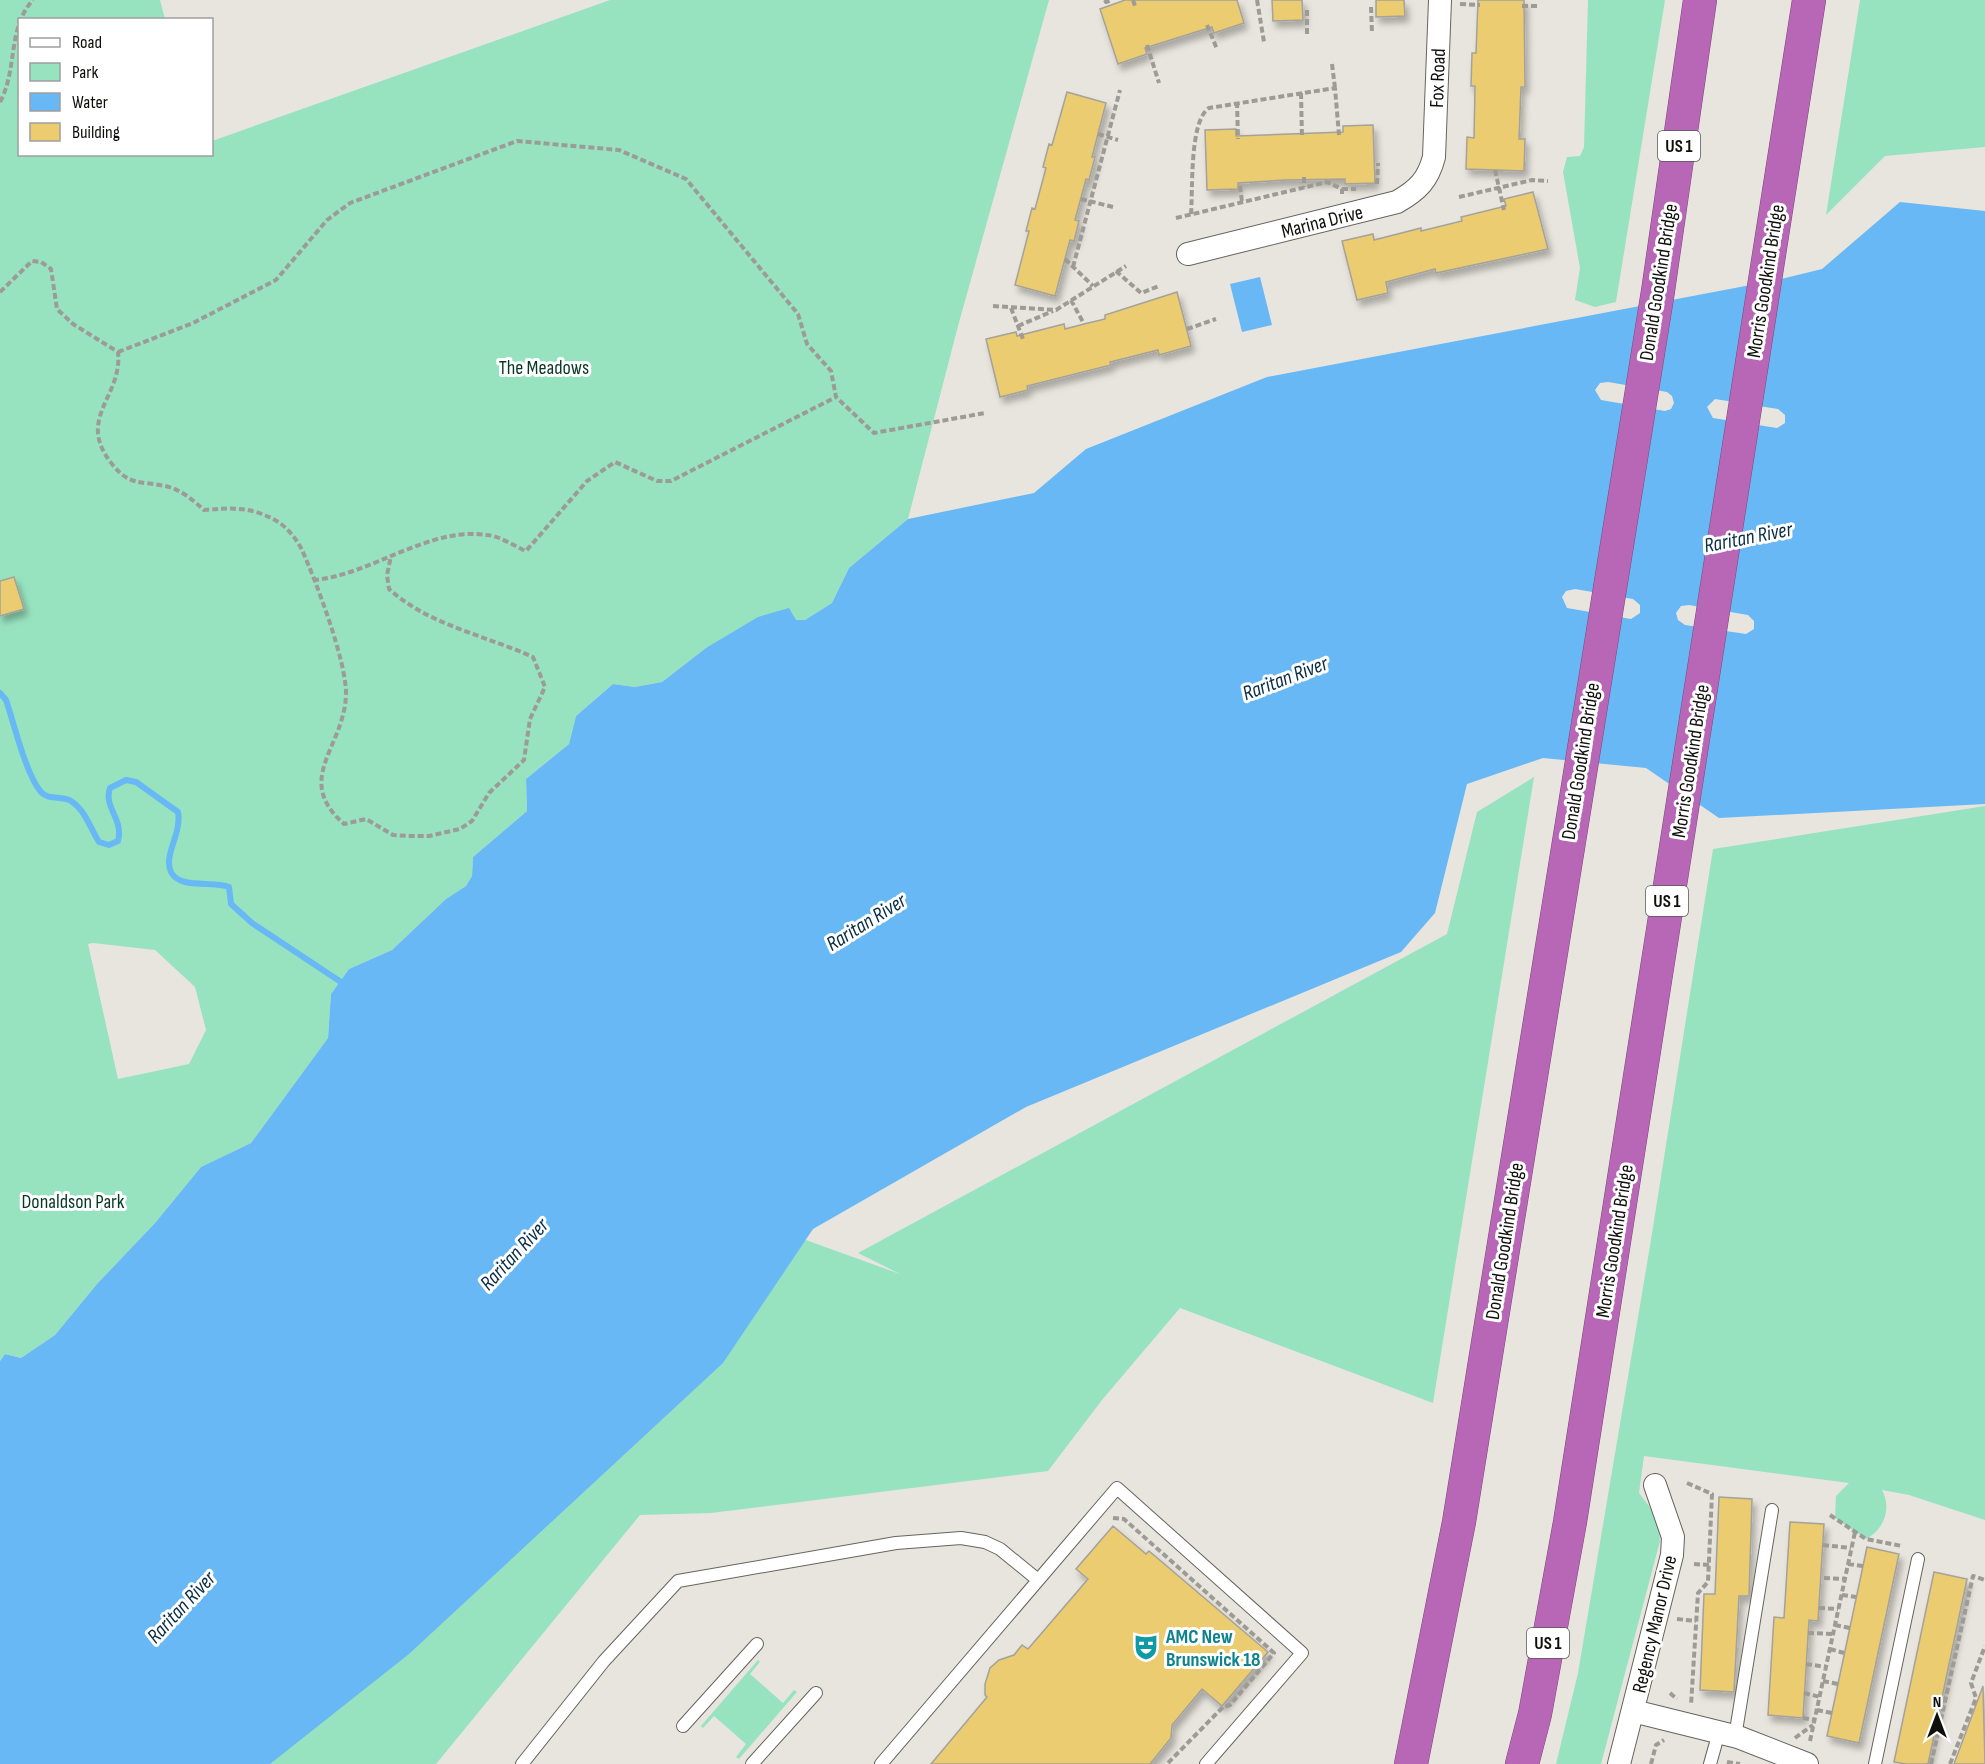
<svg xmlns="http://www.w3.org/2000/svg" width="1985" height="1764" font-family="'Sofia Sans Condensed',sans-serif">
  <style>
    .green { fill: #97e3bf; fill-rule: evenodd }
    .water { fill: #68b8f5 }
    .pier { fill: #e8e5de }
    .lines { fill: none; stroke-linecap: round; stroke-linejoin: round }
    .stream { stroke: #68b8f5; stroke-width: 6 }
    .building { fill: #eccc6f; stroke: #a4a29b; stroke-width: 1.5; filter: url(#shadow) }
    .lane-casing { stroke: #66645d; stroke-width: 14 }
    .street-casing { stroke: #66645d; stroke-width: 24 }
    .highway-casing { stroke: #7c487a; stroke-width: 34 }
    .path { stroke: #9d9b96; stroke-width: 4; stroke-dasharray: 6 3; stroke-linecap: butt }
    .lane { stroke: #fff; stroke-width: 12 }
    .street { stroke: #fff; stroke-width: 22 }
    .highway { stroke: #b767b5; stroke-width: 33 }
    .labels { text-anchor: middle; stroke-width: 6; stroke-linejoin: round; paint-order: stroke }
    .shield { fill: #fff; stroke: #575755; stroke-width: 1.5 }
    .shield-label { font-size: 18px; font-weight: bold; fill: #0f0f0c }
    .street-label { font-size: 20px; fill: #0f0f0c; stroke: #fff }
    .park-label { font-size: 20px; fill: #083826; stroke: #fff }
    .culture-label { font-size: 20px; font-weight: bold; fill: #0d838f; stroke: #fff; text-anchor: start }
    .water-label { font-size: 21px; font-style: italic; fill: #082c44; stroke: #fff }
  </style>
  <defs>
    <filter id="shadow"><feDropShadow dx="3.5" dy="6" stdDeviation="3" flood-color="#0004"/></filter>
  </defs>
  <rect width="100%" height="100%" fill="#e8e5de"/>
  <path class="green" d="M0 0H160L165 19 20 20V154H212V141L610 0H1049L958 326 908 519 849 568 832 603 805 620H796L706 648 662 682 635 687 613 684 576 716 569 744 526 779 527 811 473 857 472 876 466 886 446 899 392 950 349 969 331 994 328 1038 251 1143 201 1167 155 1223 97 1284 55 1335 21 1358 5 1354 0 1361ZM93 943 155 950 195 987 206 1030 189 1064 118 1079 88 944Z
    M1588 0H1665L1616 302 1595 307 1575 300 1580 268 1563 172 1567 157 1580 156 1584 147Z
    M1860 0H1985V147L1885 156 1826 215Z
    M1534 777 1433 1403 1180 1308 1102 1400 1048 1471 711 1513 640 1515 436 1764H206L803 1239 900 1274 858 1253 1447 934 1477 812Z
    M1985 806V1520L1909 1495 1882 1490C1892 1508 1884 1530 1866 1539L1835 1518 1836 1496 1849 1483 1644 1456 1639 1493 1658 1518 1660 1541 1601 1764H1556L1578 1673 1650 1246 1713 849Z
    M758 1660 760 1662 750 1674 783 1703 794 1690 797 1692 739 1759 736 1757 746 1744 714 1716 703 1728 701 1726Z"/>
  <path class="water" d="M1900 202 1985 211V804L1719 818 1646 768 1543 758 1467 784 1435 913 1401 952 1026 1107 813 1229 723 1363 409 1654 270 1764H0V1361L5 1354 21 1358 55 1335 97 1284 155 1223 201 1167 251 1143 328 1038 331 994 349 969 392 950 446 899 466 886 472 876 473 857 527 811 526 779 569 744 576 716 613 684 635 687 662 682 706 648 758 617 789 608 796 620H805L832 603 849 568 908 519 1034 493 1086 449 1267 377 1777 280 1822 269Z
    M1260 277 1272 325 1242 332 1230 284Z"/>
  <path class="pier" d="M1608 382 1667 392 1672 396 1674 403 1671 409 1665 411 1601 400 1595 390 1600 383Z
    M1715 399 1778 409 1785 415V423L1777 428 1713 418 1707 407Z
    M1575 589 1633 599 1640 605V613L1631 619 1567 608 1562 597 1566 591Z
    M1689 605 1748 615 1754 621V629L1746 634 1685 625 1678 620 1676 613 1681 606Z"/>
  <g class="lines">
    <path class="stream" d="M0 693 6 700C14 723 26 775 41 792 49 801 62 795 71 801 86 811 90 828 99 842L109 845 118 841C124 819 103 807 110 788L126 780 136 782 178 812C182 834 163 855 171 872 180 890 213 880 229 887L231 904 252 923 347 986"/>
  </g>
  <path class="building" d="M1125 0H1237L1244 23 1214 33 1212 27 1145 48 1147 54 1118 64 1100 9Z
    M1272 0H1302L1303 20 1273 21Z
    M1376 0H1404L1405 16 1376 17Z
    M1478 0H1524L1525 87H1521L1519 139H1525L1524 171 1466 169 1467 137 1474 138 1475 86H1471L1472 53H1476Z
    M1067 92 1106 103 1092 157H1095L1089 180 1086 179 1075 220 1079 221 1074 241 1070 240 1055 296 1015 285 1029 231H1026L1032 208 1035 209 1046 168 1043 167 1049 144 1052 145Z
    M1373 125 1375 183 1345 184V179L1285 180 1238 183V189L1207 190 1205 130 1236 129V136L1343 132V126Z
    M1533 192 1548 249 1436 273 1435 269 1386 282 1388 293 1357 300 1342 241 1373 234 1374 240 1421 228V231L1462 221 1461 217 1506 206 1504 199Z
    M1177 292 1191 346 1159 355 1158 350 1110 362 1111 365 1027 386 1028 390 1000 397 986 339 1016 332 1017 336 1064 324 1065 329 1084 324 1105 319V315Z
    M14 577 24 609 0 616V581Z
    M1719 1497 1752 1499 1749 1596H1739L1734 1692 1700 1690 1704 1594H1715Z
    M1790 1522 1824 1524 1818 1621 1809 1620 1803 1718 1768 1715 1774 1617 1784 1618Z
    M1113 1526 1146 1554 1149 1551 1268 1652 1222 1706 1202 1689 1172 1725 1171 1738 1150 1764H931L987 1697 985 1695V1684L990 1668 999 1660 1014 1655 1022 1645 1028 1649 1088 1579 1076 1569Z
    M1867 1547 1899 1554 1859 1743 1827 1736Z
    M1934 1572 1967 1579 1928 1764H1906L1894 1762Z
    M1983 1686 1985 1764H1954Z"/>
  <g class="lines">
    <g class="lane-casing">
      <path id="lane" d="M683 1726 757 1644
        M1735 1737 1772 1510
        M522 1764 604 1661 678 1581 896 1543 961 1538 985 1542 1000 1549 1038 1580
        M752 1764 816 1693
        M881 1764 1117 1488 1302 1653 1206 1764
        M1710 1764 1719 1732
        M1875 1764 1918 1559"/>
    </g>
    <g class="street-casing">
      <path id="street" d="M1188 254 1397 202C1418 190 1428 180 1434 157L1440 0
        M1633 1711 1738 1737 1807 1764
        M1619 1764 1672 1555 1673 1537 1655 1485"/>
    </g>
    <g class="highway-casing">
      <path id="highway" d="M1411 1764 1459 1522 1658 291 1700 0
        M1522 1764 1535 1714 1570 1522 1809 0"/>
    </g>
    <path class="path" d="M1105 0 1106 2 1112 0
      M1133 0 1135 6
      M1257 0 1264 42
      M1460 4 1480 5
      M1522 6H1539
      M1371 7 1372 33
      M1307 10V35
      M1207 25 1217 49
      M1147 45 1159 83
      M1332 64 1335 88
      M1301 93 1302 137
      M0 102C18 69 7 28 33 0
      M1237 102 1238 139
      M1098 134 1118 140
      M1495 170 1504 210
      M1304 177V187
      M1377 184 1378 163
      M1240 186 1242 202
      M1342 189H1356
      M1459 197 1532 180 1548 181
      M1081 199 1113 207
      M1191 214C1193 191 1189 121 1209 108L1335 88 1339 135
      M1176 218 1327 182 1342 189V194
      M1065 259 1093 286
      M1073 267 1120 90
      M1116 271 1141 293 1159 286
      M0 292 32 261 41 262 51 269 57 309 73 324 118 352C123 397 75 418 112 464 129 486 141 481 165 486 180 489 193 500 204 510 231 508 249 506 275 520 286 526 296 538 302 550 316 581 347 663 346 695 344 748 293 779 344 824L366 819 393 835 410 836H429L460 829 472 821 489 793 524 760 530 719 545 687 533 657C484 635 429 625 389 589L387 575 391 556
      M1071 300 1084 324
      M993 306 1056 310 1126 266
      M1011 308 1023 339
      M1018 326 1053 311
      M1187 329 1216 319
      M118 352 193 323 276 280 327 220 350 203 517 141 619 150 686 179 798 314 807 344 831 371 836 397 874 433 985 413
      M313 580C370 576 428 526 487 535 500 536 514 546 526 551L587 481 615 462 657 481H671L836 397
      M1687 1483 1712 1494 1708 1582 1698 1593 1691 1705
      M1830 1515 1866 1539 1902 1546
      M1113 1518 1124 1519 1274 1653 1230 1705 1223 1707 1167 1764
      M1823 1545 1851 1548
      M1694 1564 1709 1565
      M1848 1564 1863 1566
      M1824 1578 1845 1579
      M1842 1595 1856 1597
      M1819 1608 1838 1609
      M1677 1619 1696 1621
      M1835 1625 1850 1628
      M1808 1633 1833 1634
      M1830 1649 1844 1653
      M1806 1664 1826 1667
      M1823 1681 1838 1684
      M1670 1693 1677 1699
      M1804 1693 1820 1697
      M1817 1710 1832 1713
      M1803 1718 1815 1720
      M1795 1738 1813 1725
      M1810 1741 1855 1532
      M1727 1762 1740 1764
      M1651 1764 1656 1745 1664 1740
      M1931 1764 1973 1576 1985 1580
      M1950 1764 1976 1698 1971 1683 1985 1646"/>
    <use href="#lane" class="lane"/>
    <use href="#street" class="street"/>
    <use href="#highway" class="highway"/>
  </g>
  <defs>
    <g id="theatre-bare" transform="scale(2.07)"><path d="M-5-5.5Q0-4 5-5.5V0Q5 5 0 6Q-5 5-5 0ZM-3.3-2.5H-1v1.5H-3.3ZM1-2.5H3.3v1.5H1ZM-2.8 1Q0 5.5 2.8 1Z" fill="#0f9aa8" stroke="#fff" stroke-width="2.5" paint-order="stroke"/></g>
  </defs>
  <g fill-rule="evenodd">
    <use href="#theatre-bare" x="1146" y="1647"/>
  </g>
  <g class="labels">
    <g class="shield">
      <rect x="1658" y="131" width="42" height="30" rx="4.5"/>
      <rect x="1646" y="886" width="42" height="30" rx="4.5"/>
      <rect x="1527" y="1628" width="42" height="30" rx="4.5"/>
    </g>
    <g class="shield-label">
      <text x="1679" y="152">US 1</text>
      <text x="1667" y="907">US 1</text>
      <text x="1548" y="1649">US 1</text>
    </g>
    <g class="street-label">
      <text transform="translate(1437 78) rotate(-88)" y="7">Fox Road</text>
      <text transform="translate(1322 221) rotate(-14)" y="7">Marina Drive</text>
      <text transform="translate(1765 281) rotate(-81)" y="7">Morris Goodkind Bridge</text>
      <text transform="translate(1658 282) rotate(-81)" y="7">Donald Goodkind Bridge</text>
      <text transform="translate(1580 761) rotate(-81)" y="7">Donald Goodkind Bridge</text>
      <text transform="translate(1690 761) rotate(-81)" y="7">Morris Goodkind Bridge</text>
      <text transform="translate(1504 1241) rotate(-81)" y="7">Donald Goodkind Bridge</text>
      <text transform="translate(1614 1241) rotate(-81)" y="7">Morris Goodkind Bridge</text>
      <text transform="translate(1654 1624) rotate(-77)" y="7">Regency Manor Drive</text>
    </g>
    <g class="park-label">
      <text x="544" y="374">The Meadows</text>
      <text x="73" y="1208">Donaldson Park</text>
    </g>
    <g class="culture-label">
      <text x="1166" y="1643">AMC New<tspan x="1166" dy="23">Brunswick 18</tspan></text>
    </g>
    <g class="water-label">
      <text transform="translate(1748 537) rotate(-11)" y="7">Raritan River</text>
      <text transform="translate(1285 678) rotate(-21)" y="7">Raritan River</text>
      <text transform="translate(866 922) rotate(-32)" y="7">Raritan River</text>
      <text transform="translate(514 1254) rotate(-47)" y="7">Raritan River</text>
      <text transform="translate(181 1607) rotate(-47)" y="7">Raritan River</text>
    </g>
  </g>
  <rect x="18" y="18" width="195" height="138" fill="#ffffff" stroke="#9f9f9e" stroke-width="1.5"/>
  <rect x="30" y="38" width="30" height="9" fill="#ffffff" stroke="#9f9f9e" stroke-width="1.5"/>
  <text x="72" y="48" font-size="18" fill="#0f0f0c">Road</text>
  <rect x="30" y="63" width="30" height="18" fill="#97e3bf" stroke="#9f9f9e" stroke-width="1.5"/>
  <text x="72" y="78" font-size="18" fill="#0f0f0c">Park</text>
  <rect x="30" y="93" width="30" height="18" fill="#68b8f5" stroke="#9f9f9e" stroke-width="1.5"/>
  <text x="72" y="108" font-size="18" fill="#0f0f0c">Water</text>
  <rect x="30" y="123" width="30" height="18" fill="#eccc6f" stroke="#9f9f9e" stroke-width="1.5"/>
  <text x="72" y="138" font-size="18" fill="#0f0f0c">Building</text>
  <g transform="translate(1937 1716)" stroke="#ffffff" stroke-width="4.5" paint-order="stroke">
  <path d="M0-4.5L10 22L0 15L-10 22Z" fill="#0f0f0c"/>
  <text y="-9" font-size="16" font-weight="bold" text-anchor="middle" fill="#0f0f0c">N</text>
  </g>
</svg>
